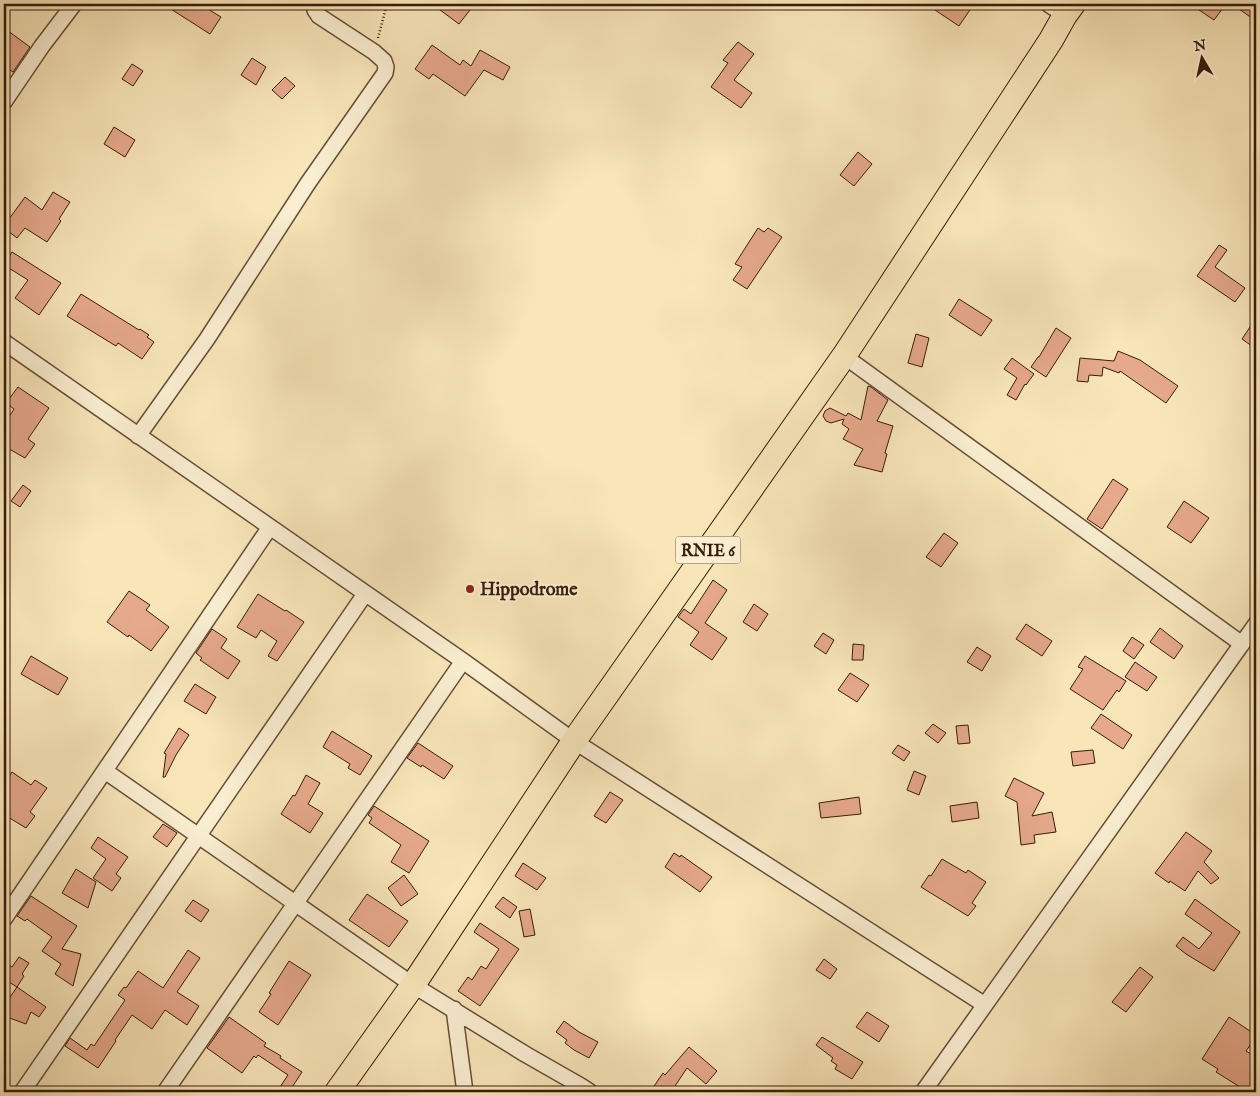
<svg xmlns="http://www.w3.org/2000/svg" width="1260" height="1096" font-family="'IM FELL English',serif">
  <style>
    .building { fill: #e6a98b; stroke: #381b0a }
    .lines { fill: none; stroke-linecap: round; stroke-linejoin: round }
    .minor-casing { stroke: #684e36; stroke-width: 18 }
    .primary-casing { stroke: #381b0a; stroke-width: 26 }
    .path { stroke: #381b0a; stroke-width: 2.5; stroke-dasharray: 1 2.5; stroke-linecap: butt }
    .minor { stroke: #faefd2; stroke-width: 15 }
    .primary { stroke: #f8e6b9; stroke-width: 24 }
    .poi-dot { fill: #8f2418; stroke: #faefd2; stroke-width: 2 }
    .labels { text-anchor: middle; stroke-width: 4; stroke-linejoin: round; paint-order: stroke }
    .shield { fill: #faefd2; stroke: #725b46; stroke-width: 1 }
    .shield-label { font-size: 16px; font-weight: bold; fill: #381b0a }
    .poi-label { font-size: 18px; font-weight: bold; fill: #381b0a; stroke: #faefd2; text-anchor: start }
  </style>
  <rect width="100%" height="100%" fill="#f8e6b9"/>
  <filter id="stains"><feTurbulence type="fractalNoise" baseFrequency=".004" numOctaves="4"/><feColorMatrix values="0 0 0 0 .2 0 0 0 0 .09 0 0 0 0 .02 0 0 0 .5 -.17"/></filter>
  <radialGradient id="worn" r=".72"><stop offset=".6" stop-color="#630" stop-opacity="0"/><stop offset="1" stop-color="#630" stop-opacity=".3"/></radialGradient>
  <path class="building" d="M163 4H200L221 17 210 34Z
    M432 4H462L470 10 459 24Z
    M926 4H974L959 26Z
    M1190 4H1226L1214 20Z
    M1232 4H1256V21Z
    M4 28 30 47 13 72 4 66Z
    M738 42 754 54 734 80 752 93 741 108 711 87 728 63 723 60Z
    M432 45 460 65 463 60 471 66 480 50 510 67 503 80 484 70 465 96 433 74 429 79 415 69Z
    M252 58 266 67 256 85 241 75Z
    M132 64 143 71 133 86 122 79Z
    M285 77 295 86 282 99 272 90Z
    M114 127 135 140 125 157 104 144Z
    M858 152 872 164 854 186 840 175Z
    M53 192 70 202 59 219 61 221 47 242 25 228 17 238 4 228V226L25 197 42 210Z
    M758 228 764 232 768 228 782 237 747 289 733 280 742 267 735 264Z
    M1219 245 1227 250 1215 267 1245 288 1235 302 1197 276Z
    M12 252 61 283 39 315 15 298 28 280 4 265Z
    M81 294 139 330 140 329 149 335 147 337 154 342 142 359 118 343 116 346 67 316Z
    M959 299 992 320 981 336 949 315Z
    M1256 318V349L1242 339Z
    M1056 328 1071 338 1046 377 1031 367 1038 357H1039Z
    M916 334 929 338 922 367 908 363Z
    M1118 351 1140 360 1178 386 1166 403 1120 371 1119 373 1103 367 1102 376 1089 375 1088 382 1077 381 1080 358 1114 361Z
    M1012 358 1034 374 1026 385 1025 384 1016 400 1007 395 1017 378 1004 369Z
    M868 386 871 387 888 400 877 421 893 426 885 453 887 454 882 472 854 465 863 449 843 439 849 429 842 424 844 419 831 423 826 421 823 416 825 411 830 408 846 416 848 413 861 420Z
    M18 387 49 408 28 439 35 444 25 458 4 446V425L14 409 6 403Z
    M1113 479 1128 489 1102 529 1087 519Z
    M23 485 31 491 20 507 11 501Z
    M1184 501 1209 518 1191 543 1167 527Z
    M944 533 958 543 941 567 926 557Z
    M713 580 727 590 705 623 727 638 712 660 690 645 699 632 678 617 684 609 691 614Z
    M129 591 150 605 146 610 169 627 151 651 129 635 128 637 107 622Z
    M258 594 285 611 286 610 304 622 277 661 268 656 277 641 261 630 256 638 237 627Z
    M754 604 768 614 757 631 743 622Z
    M1026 624 1052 641 1042 656 1016 639Z
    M1160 628 1183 646 1174 659 1150 642Z
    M212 629 227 639 221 648 240 661 228 679 200 660 202 658 196 653Z
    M823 633 834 640 826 654 814 646Z
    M1132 637 1144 645 1134 659 1123 651Z
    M853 644 864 645 863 660H852Z
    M977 647 991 656 982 671 967 662Z
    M31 656 68 678 58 695 21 674Z
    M1085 656 1126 681 1119 692 1117 690 1103 710 1070 689 1083 669 1078 667Z
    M1135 662 1157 677 1147 691 1125 677Z
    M850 673 869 685 857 702 838 690Z
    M195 684 216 697 206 714 184 701Z
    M1101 714 1132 735 1123 749 1091 728Z
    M933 724 946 733 938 743 925 733Z
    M968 725 970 743 958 744 956 726Z
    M179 728 189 735 176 755 165 777H163L166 754 164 753Z
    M332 731 372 756 360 775 348 768 350 764 323 747Z
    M418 743 453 766 444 779 422 765 421 767 407 758Z
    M898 745 910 752 904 761 892 753Z
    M1093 750 1095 763 1073 766 1071 752Z
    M914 771 926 776 919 795 907 790Z
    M12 772 31 785 35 780 47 788 30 812 35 816 26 828 8 817 10 813 4 809V783Z
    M306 775 320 783 308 804 323 813 310 833 281 814 293 795 295 796Z
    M1014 778 1044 793 1032 816 1052 812 1056 832 1034 835 1035 843 1021 845 1017 802 1005 796Z
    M610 792 623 800 606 823 594 816Z
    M859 797 861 814 821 818 819 803Z
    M977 802 979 818 952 822 950 806Z
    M374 806 429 841 409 873 391 862 401 845 369 823 372 818 368 815Z
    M163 824 177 833 167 847 153 837Z
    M1186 832 1212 851 1204 862 1219 878 1211 884 1198 871 1185 891 1170 881 1169 883 1155 873Z
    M98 837 128 857 116 874 121 878 112 891 93 878 106 859 91 848Z
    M674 853 680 857 681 855 712 877 700 892 665 867Z
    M942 859 966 873 968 870 986 882 972 903 976 906 968 916 921 887 929 875 931 876Z
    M523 863 546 878 537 890 515 876Z
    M76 869 96 882 88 908 62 893Z
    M404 875 418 894 401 906 388 888Z
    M367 894 408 921 389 947 349 920Z
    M31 896 77 926 62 949 81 954 73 986 55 974 61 964 42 951 52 937 27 919 25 921 17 916Z
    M503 897 517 907 510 918 495 907Z
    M1195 899 1240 932 1214 971 1186 954 1176 946 1183 937 1199 949 1212 933 1185 914Z
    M193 900 209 910 201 922 185 911Z
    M530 909 535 935 524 937 519 911Z
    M480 923 519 949 480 1006 458 991 468 977 472 980 481 966 486 969 499 949 474 932Z
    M188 950 200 958 177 992 199 1006 187 1025 165 1010 152 1029 132 1015 115 1040 116 1041 98 1068 65 1046 70 1038 87 1050 91 1044 94 1046 125 1000 118 995 124 987 126 988 138 971 163 988Z
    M19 957 29 963 22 974 24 976 17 987 46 1007 39 1017 31 1012 26 1024 4 1016V1006L17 987 4 979V962L12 967Z
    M824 959 837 969 830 979 816 970Z
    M289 961 311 975 278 1025 259 1012 271 994 269 993Z
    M1140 967 1153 977 1126 1012 1112 1002Z
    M867 1012 889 1026 879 1042 856 1027Z
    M229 1017 266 1043 264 1046 281 1056 280 1058 302 1072 289 1092 280 1087 288 1075 258 1055 256 1058 254 1056 242 1073 207 1048Z
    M1229 1017 1256 1035V1037L1246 1051 1256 1057V1092H1248L1216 1072 1218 1069 1202 1059Z
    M564 1021 579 1032 598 1042 589 1058 574 1050 565 1043 567 1040 556 1032Z
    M822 1037 863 1062 852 1079 835 1069 837 1065 831 1061 833 1058 816 1045Z
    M689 1047 717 1071 706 1084 687 1068 671 1092H650L663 1073 665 1075Z"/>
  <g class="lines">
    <g class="minor-casing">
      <path id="minor" d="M1048 4 1065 15
        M4 102 42 46 74 4
        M4 342 463 661 574 741 985 1005
        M844 356 1242 644
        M138 436 207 339 308 183 385 73 386 67 384 61 374 52 319 16 315 10
        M105 771 413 985 525 1054 581 1086 590 1092
        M4 919 270 527
        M454 1009 465 1092
        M22 1092 365 594
        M165 1092 463 661
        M923 1092 1256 624"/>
    </g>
    <g class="primary-casing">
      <path id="primary" d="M337 1092 413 985 574 741 844 356 1051 40 1065 15 1073 4"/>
    </g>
    <path class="path" d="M378 38 387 4"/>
    <use href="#minor" class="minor"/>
    <use href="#primary" class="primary"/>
  </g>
  <circle class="poi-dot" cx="470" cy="589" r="5"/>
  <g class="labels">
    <rect class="shield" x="675.5" y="536.5" width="65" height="27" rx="4"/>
    <g class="shield-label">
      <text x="708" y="556">RNIE 6</text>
    </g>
    <g class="poi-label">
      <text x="480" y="595">Hippodrome</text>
    </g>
  </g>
  <rect width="1260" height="1096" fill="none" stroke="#f8e6b9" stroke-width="20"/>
  <rect x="5" y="5" width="1250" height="1086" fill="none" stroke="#381b0a" stroke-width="2.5"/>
  <rect x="10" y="10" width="1240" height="1076" fill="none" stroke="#381b0a"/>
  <g transform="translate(1202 58) rotate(351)" stroke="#faefd2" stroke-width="4" paint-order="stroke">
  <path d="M0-4L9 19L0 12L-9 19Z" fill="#381b0a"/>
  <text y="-8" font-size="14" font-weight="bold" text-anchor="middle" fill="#381b0a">N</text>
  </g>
  <rect width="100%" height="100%" filter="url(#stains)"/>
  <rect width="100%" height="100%" fill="url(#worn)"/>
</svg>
